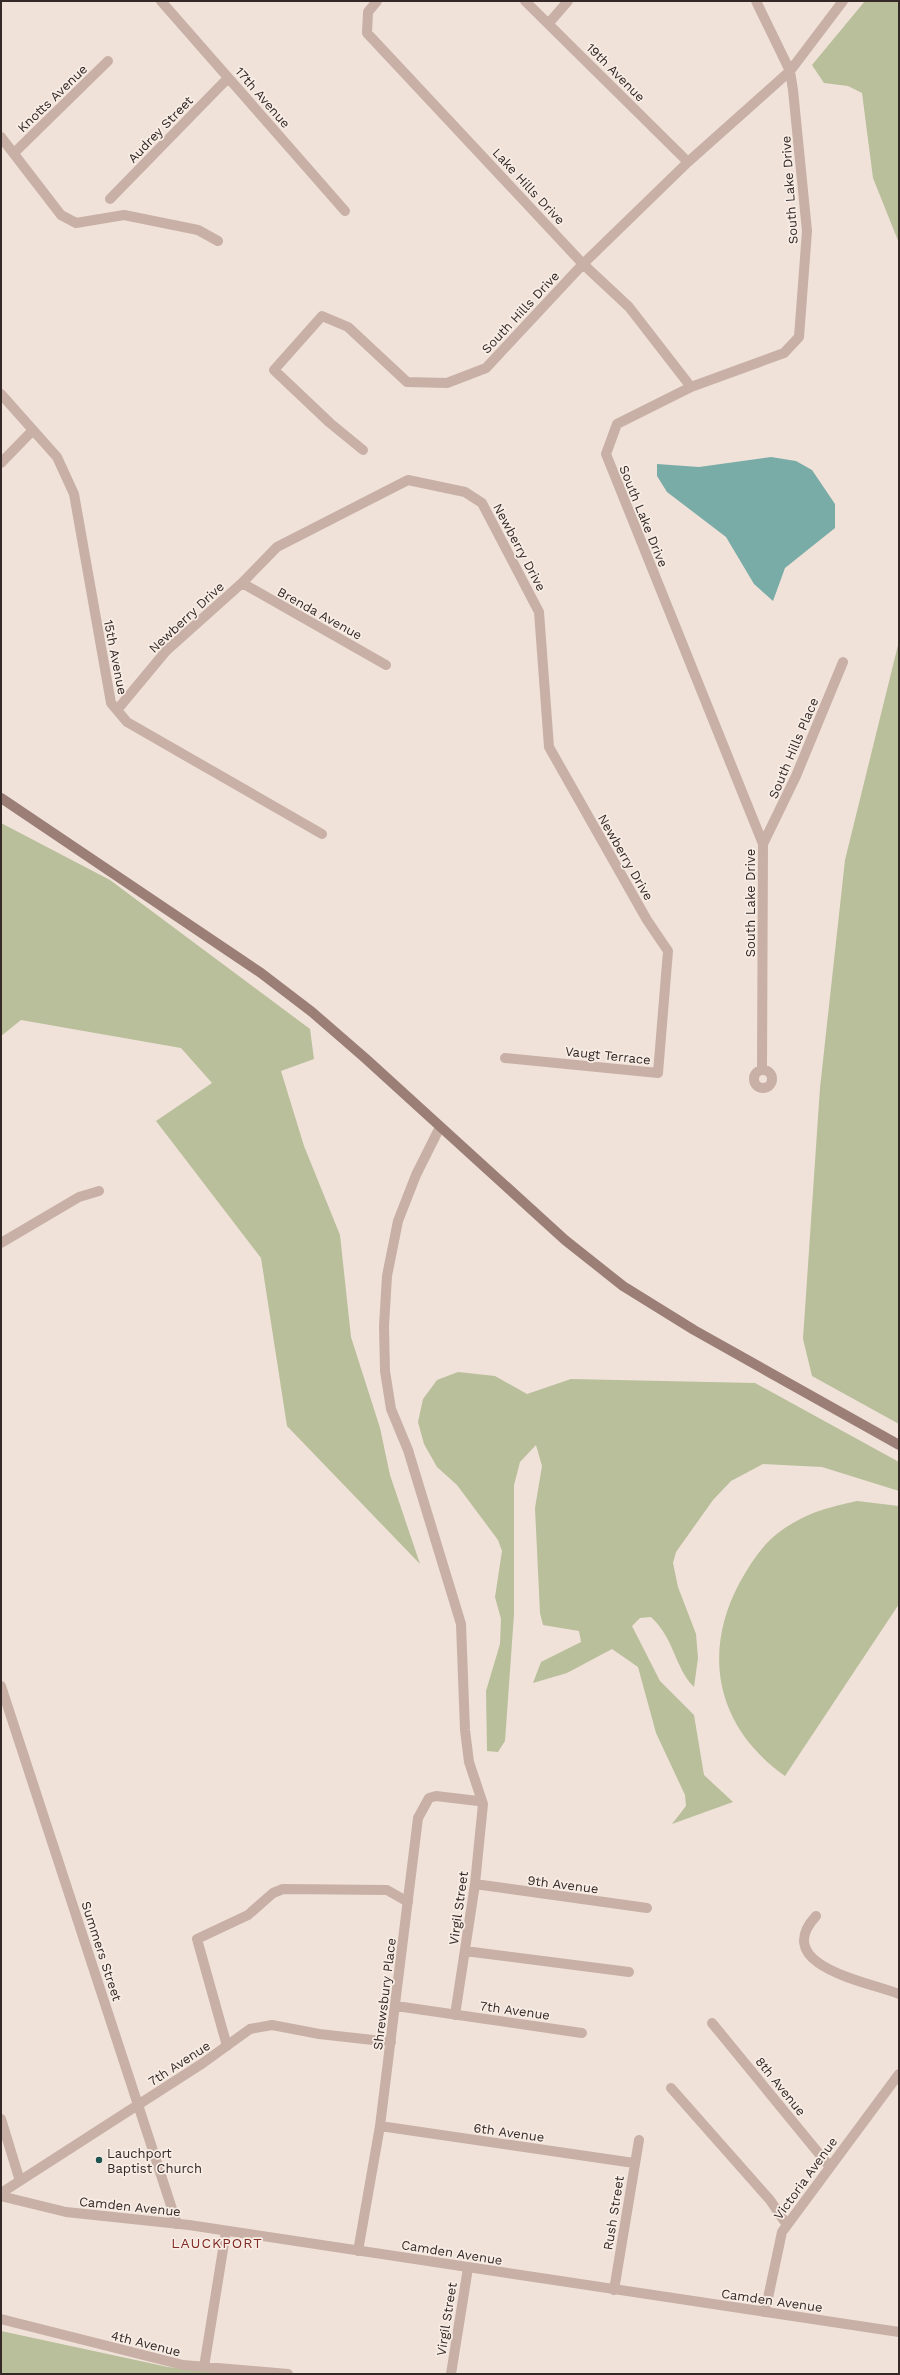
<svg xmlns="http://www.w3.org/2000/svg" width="900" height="2375" font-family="'Work Sans',sans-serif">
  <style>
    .green { fill: #b8bf9a }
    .water { fill: #79aca7 }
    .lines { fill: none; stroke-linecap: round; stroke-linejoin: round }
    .minor { stroke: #c8b0a6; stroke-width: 10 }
    .tertiary { stroke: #c8b0a6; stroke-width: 10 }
    .secondary { stroke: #9b7f77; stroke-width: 10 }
    .poi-dot { fill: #1e544f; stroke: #f8ede5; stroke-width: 1.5 }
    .labels { text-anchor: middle; stroke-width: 3.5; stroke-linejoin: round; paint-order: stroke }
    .street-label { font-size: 13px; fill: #342927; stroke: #f8ede5 }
    .poi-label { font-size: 13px; fill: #342927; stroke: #f8ede5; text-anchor: start }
    .neighbourhood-label { font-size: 14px; letter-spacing: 1px; fill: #802b23; stroke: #f8ede5 }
  </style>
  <rect width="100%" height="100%" fill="#f0e2d9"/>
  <path class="green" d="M865 1H899V243L873 178 862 93 848 86 824 83 812 65Z
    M899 641V1424L812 1376 803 1339 820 1088 845 860Z
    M1 823 110 880 310 1029 314 1059 281 1071 304 1146 340 1235 351 1337 380 1428 390 1475 420 1564 287 1426 261 1258 156 1121 212 1083 181 1048 21 1020 1 1036Z
    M458 1372 495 1376 527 1394 571 1379 755 1383 899 1462V1491L822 1467 763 1464 731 1481 713 1500 676 1552 673 1563 678 1587 696 1634 698 1658 694 1687C674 1667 675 1639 651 1617L640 1618 632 1626 660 1681 694 1715 704 1775 733 1802 672 1824 686 1806 685 1795 656 1733 638 1667 612 1649 567 1673 533 1683 541 1662 581 1642 579 1631 543 1625 540 1613 535 1508 542 1466 536 1445 520 1462 514 1485V1614L505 1741 498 1752 487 1751 486 1691 500 1644 501 1619 495 1597 502 1551 498 1540 457 1485 437 1467 424 1444 418 1422 423 1399 437 1380Z
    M857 1501 899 1506V1604L785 1776C717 1728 701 1654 740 1582 751 1563 763 1543 782 1530 809 1512 826 1508 857 1501Z
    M1 2331 168 2367 230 2374H1Z"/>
  <path class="water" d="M771 457 796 461 812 470 835 504V528L785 568 773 601 754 584 726 537 667 492 657 476V464L699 467Z"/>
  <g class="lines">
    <path class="minor" d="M161 1 345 211
      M377 1 368 12 367 33 583 264 629 307 691 387
      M525 1 688 162
      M756 1 790 71 793 90 807 231 799 337 784 353 691 387 617 424 606 454 763 844 762 1070
      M549 23 568 1
      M1 137 61 215 76 223 124 215 198 230 218 241
      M14 153 108 61
      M110 199 228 78
      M1 394 57 457 74 494 111 703 127 722 322 834
      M363 450 330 423 274 370 322 316 348 327 407 382 447 383 486 368 583 264 688 162 790 71 843 1
      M1 463 33 430
      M242 583 386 665
      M117 710 166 651 242 583 277 547 408 480 465 492 482 503 539 612 549 747 647 920 668 951 658 1073 505 1058
      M763 844 796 776 843 662
      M754 1079a9 9 0 1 1 18 0a9 9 0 1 1-18 0Z
      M440 1127 416 1175 398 1221 387 1276 384 1326 385 1371 391 1409 408 1450 461 1624 465 1730 469 1762 483 1804 475 1884 455 2015
      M1 1243 79 1197 99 1191
      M1 1686 177 2224
      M475 1884 647 1908
      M816 1916C770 1966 869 1982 899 1994
      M465 1951 629 1972
      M396 2006 582 2033
      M712 2023 830 2167
      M227 2046 197 1939 248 1915 273 1893 283 1889 387 1890 408 1902
      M671 2088 770 2200 787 2225
      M1 2119 20 2181
      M380 2126 634 2163
      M1 2193 203 2063 250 2029 272 2025 319 2034 391 2042
      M358 2251 380 2126 418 1818 429 1798 436 1796 478 1801 483 1804
      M614 2290 639 2140
      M765 2312 782 2232 899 2074
      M1 2319 183 2365 288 2374
      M204 2367 226 2231
      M451 2374 468 2268"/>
    <path class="tertiary" d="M1 2196 66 2212 189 2225 899 2332"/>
    <path class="secondary" d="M1 798 261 973 312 1012 365 1058 565 1240 623 1286 694 1330 899 1445"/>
  </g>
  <circle class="poi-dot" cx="99" cy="2160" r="4"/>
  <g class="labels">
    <g class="street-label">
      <text transform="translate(616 72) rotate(45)" y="5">19th Avenue</text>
      <text transform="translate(263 97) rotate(49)" y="5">17th Avenue</text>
      <text transform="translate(52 98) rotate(-44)" y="5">Knotts Avenue</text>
      <text transform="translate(160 129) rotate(-46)" y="5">Audrey Street</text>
      <text transform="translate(529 186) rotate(47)" y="5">Lake Hills Drive</text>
      <text transform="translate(789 190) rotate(-94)" y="5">South Lake Drive</text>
      <text transform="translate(520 312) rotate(-47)" y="5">South Hills Drive</text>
      <text transform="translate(644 516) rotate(68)" y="5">South Lake Drive</text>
      <text transform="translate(520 547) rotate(62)" y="5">Newberry Drive</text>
      <text transform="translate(320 613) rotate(29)" y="5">Brenda Avenue</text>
      <text transform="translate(186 617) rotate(-43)" y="5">Newberry Drive</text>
      <text transform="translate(116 657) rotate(79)" y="5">15th Avenue</text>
      <text transform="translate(793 748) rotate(-67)" y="5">South Hills Place</text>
      <text transform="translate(626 857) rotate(60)" y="5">Newberry Drive</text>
      <text transform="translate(750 903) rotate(-90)" y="5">South Lake Drive</text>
      <text transform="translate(608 1055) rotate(6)" y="5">Vaugt Terrace</text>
      <text transform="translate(563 1884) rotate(7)" y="5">9th Avenue</text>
      <text transform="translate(458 1908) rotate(-82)" y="5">Virgil Street</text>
      <text transform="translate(102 1951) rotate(72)" y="5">Summers Street</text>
      <text transform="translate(384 1994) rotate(-83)" y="5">Shrewsbury Place</text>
      <text transform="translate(515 2010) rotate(8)" y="5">7th Avenue</text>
      <text transform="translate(179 2063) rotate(-33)" y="5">7th Avenue</text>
      <text transform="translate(781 2086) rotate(51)" y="5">8th Avenue</text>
      <text transform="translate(509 2132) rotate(8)" y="5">6th Avenue</text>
      <text transform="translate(805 2178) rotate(-54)" y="5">Victoria Avenue</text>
      <text transform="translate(130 2206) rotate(6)" y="5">Camden Avenue</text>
      <text transform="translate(613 2213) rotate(-81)" y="5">Rush Street</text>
      <text transform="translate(452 2252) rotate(9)" y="5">Camden Avenue</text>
      <text transform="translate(772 2300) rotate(8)" y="5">Camden Avenue</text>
      <text transform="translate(446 2319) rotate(-81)" y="5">Virgil Street</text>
      <text transform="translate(146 2343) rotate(14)" y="5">4th Avenue</text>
    </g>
    <g class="poi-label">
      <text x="107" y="2158">Lauchport<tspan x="107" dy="15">Baptist Church</tspan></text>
    </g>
    <g class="neighbourhood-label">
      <text x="217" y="2248">LAUCKPORT</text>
    </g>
  </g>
  <rect width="900" height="2375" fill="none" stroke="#342927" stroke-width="4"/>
</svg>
